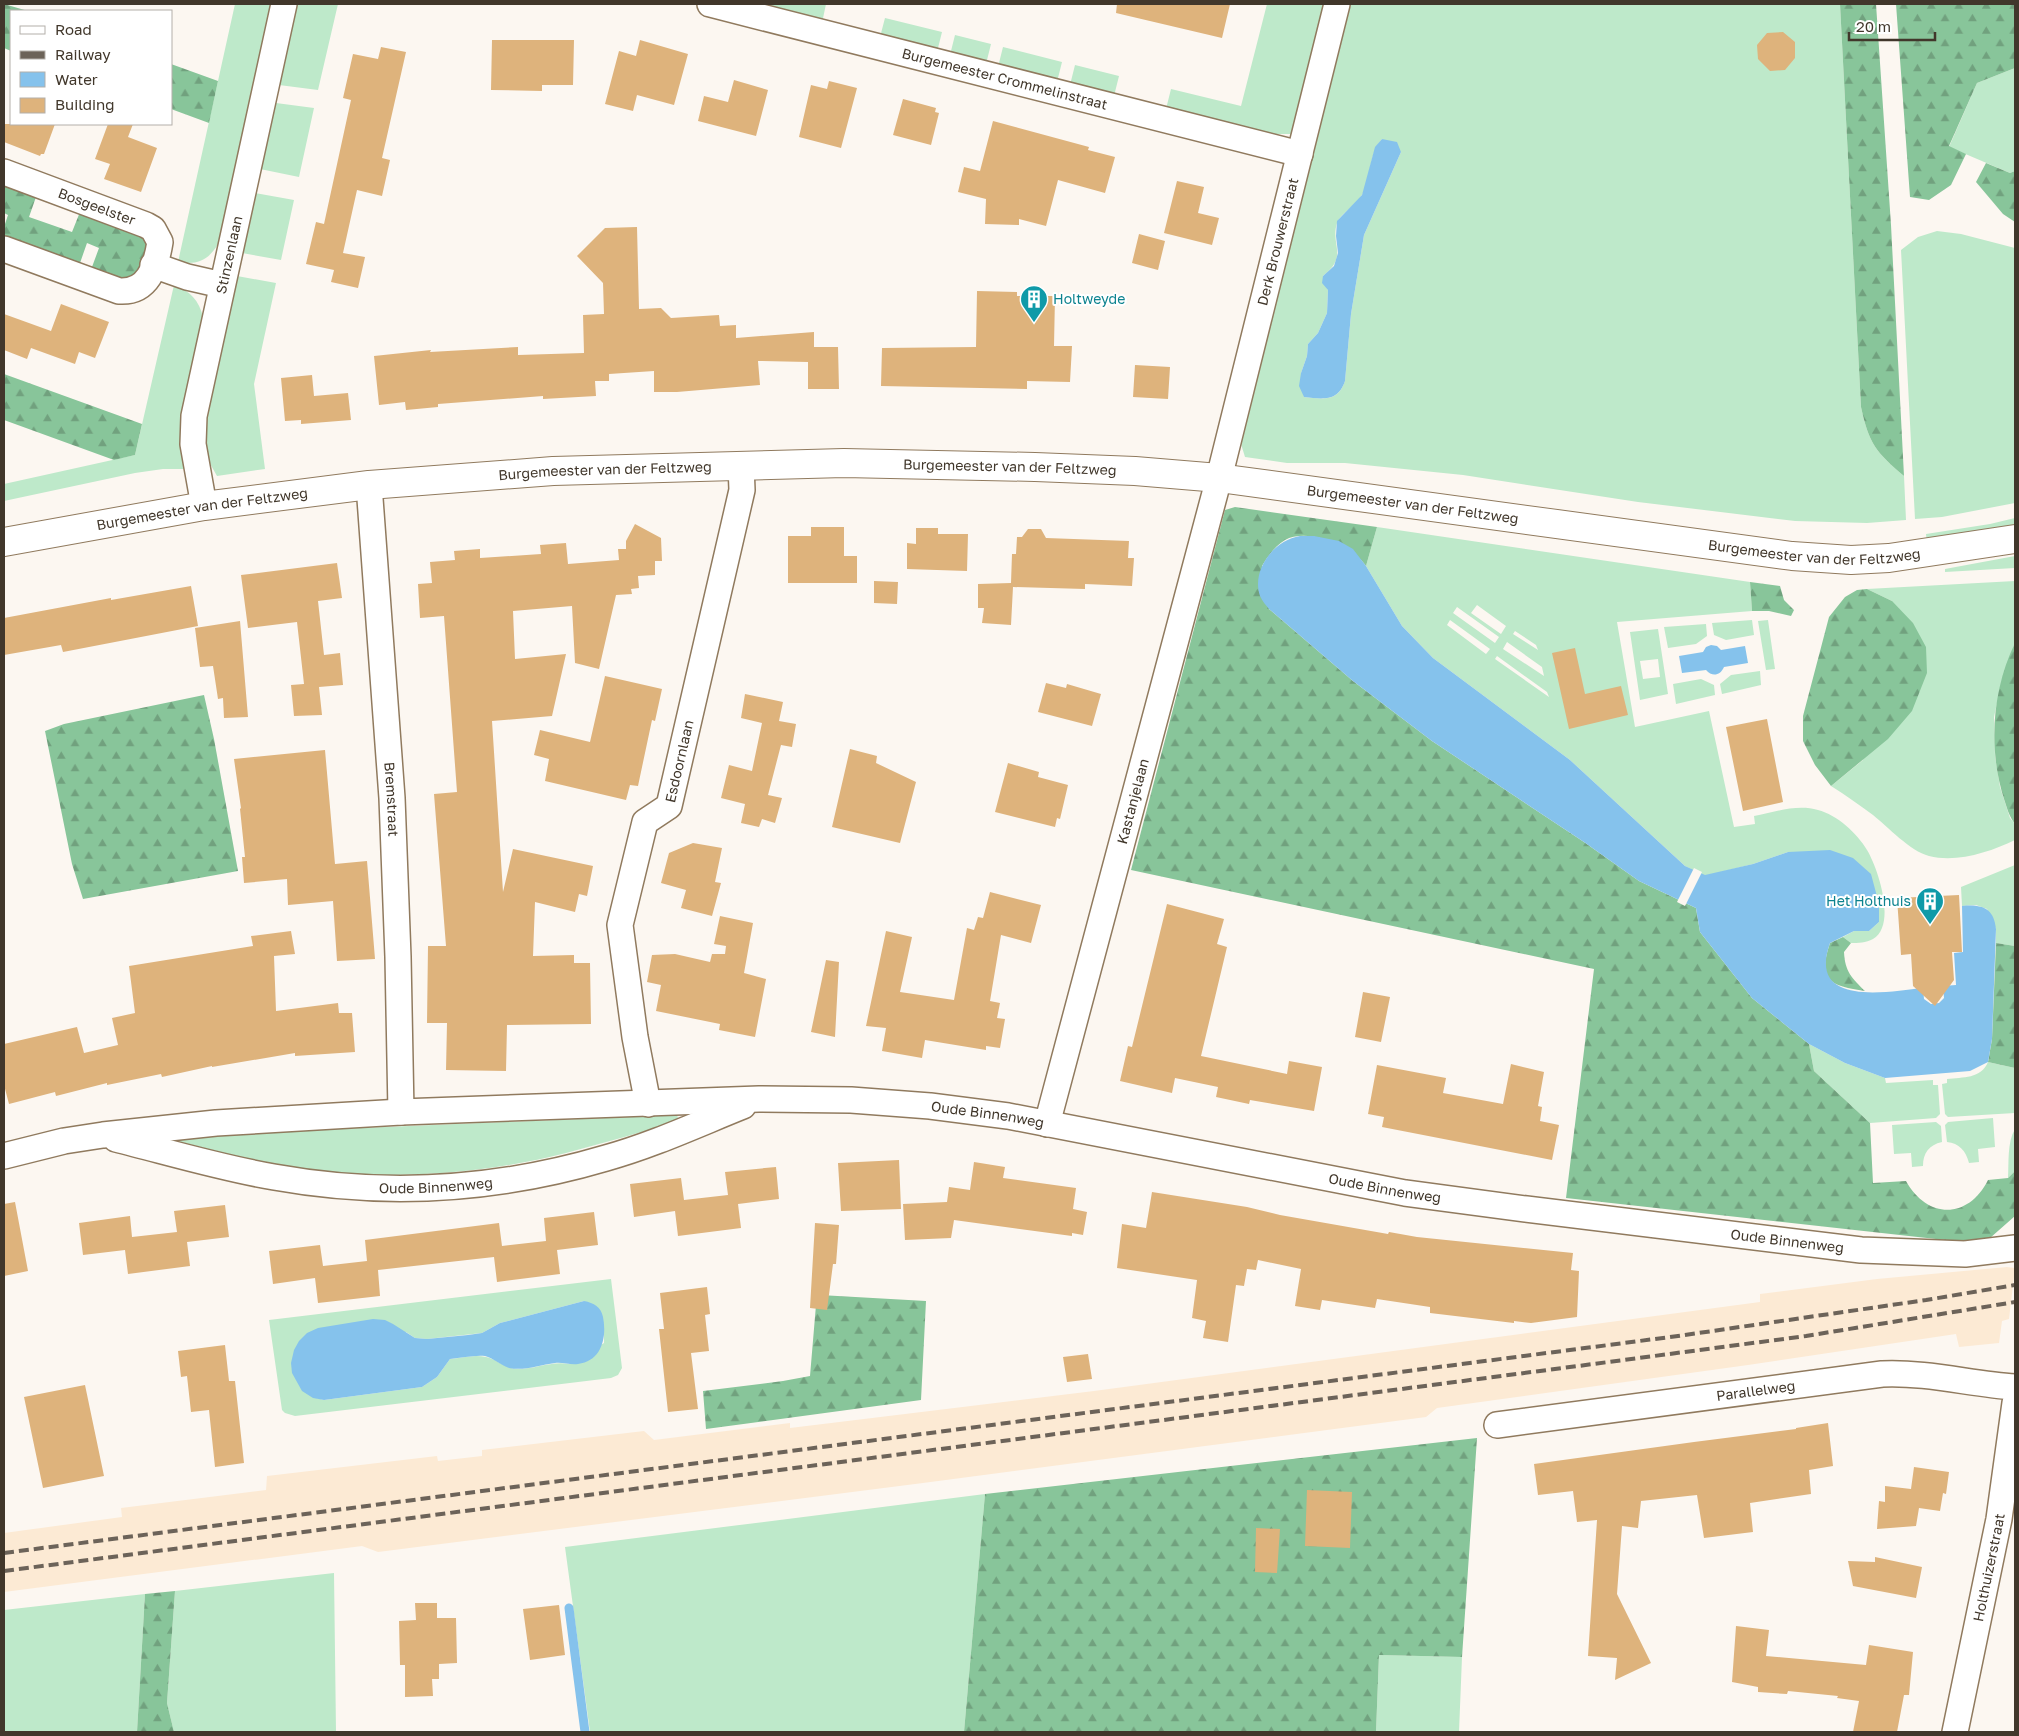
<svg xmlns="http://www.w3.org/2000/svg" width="2019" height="1736" font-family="'Golos Text',sans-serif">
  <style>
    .built { fill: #fcead4 }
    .grass { fill: #bee9ca; fill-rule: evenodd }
    .forest { fill: url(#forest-firs) }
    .water { fill: #85c2ec }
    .pier { fill: #fcf7f1 }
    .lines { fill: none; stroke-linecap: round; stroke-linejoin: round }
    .stream { stroke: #85c2ec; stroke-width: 9 }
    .building { fill: #deb37c }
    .street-casing { stroke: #907a5e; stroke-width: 28 }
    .secondary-casing { stroke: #907a5e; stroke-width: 30 }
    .street { stroke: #fff; stroke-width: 25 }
    .secondary { stroke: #fff; stroke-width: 28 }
    .rail { stroke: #6c6359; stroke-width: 4; stroke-dasharray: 10 5; stroke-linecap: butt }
    .labels { text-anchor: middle; stroke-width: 4; stroke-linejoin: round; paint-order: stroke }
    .street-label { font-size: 14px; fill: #41372b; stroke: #fff }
    .culture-label { font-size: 14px; fill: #0d838f; stroke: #fff; text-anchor: start }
  </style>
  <defs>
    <pattern id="forest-firs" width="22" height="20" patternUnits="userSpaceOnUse" patternTransform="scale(1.25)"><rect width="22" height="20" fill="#88c59a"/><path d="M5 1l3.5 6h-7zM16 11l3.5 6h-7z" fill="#71a17e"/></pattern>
  </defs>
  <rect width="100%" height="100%" fill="#fcf7f1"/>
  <path class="built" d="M2007 1267 2015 1268 2009 1319 2002 1321 1999 1343 1959 1347 1956 1334 1748 1365 1437 1408 1426 1417 923 1483 378 1552 362 1546 4 1592V1533L122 1517 121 1508 266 1490 267 1476 437 1456 438 1461 482 1456V1450L644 1431 654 1440 790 1423V1428L1094 1391 1760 1302V1294L1877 1279Z"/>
  <path class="grass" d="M235 4H272L218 244C208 261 197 265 178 262Z
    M297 4H338L318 90 279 85Z
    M749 4H826L822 23Z
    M1267 4H1325L1292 134H1261L1166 109 1171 89 1241 106Z
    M1351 4H1840L1861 407C1869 444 1876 452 1904 476L1906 520 1867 523 1795 521 1638 502 1463 475 1345 463H1287L1245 457 1241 444ZM1382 139 1401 152 1364 235 1351 314 1345 381C1338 402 1324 399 1304 397L1301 373 1307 356 1308 344 1318 333 1327 313 1328 290 1323 276C1349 255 1330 246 1337 223 1340 214 1358 204 1363 193 1371 175 1369 154 1382 139Z
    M885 18 942 32 937 52 880 37Z
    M955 35 991 44 986 64 950 55Z
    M1003 47 1062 62 1057 82 998 67Z
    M1075 65 1119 76 1114 96 1070 85Z
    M2015 68V171L2010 173 1949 147 1977 83Z
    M276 103 314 108 299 177 260 169Z
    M255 193 294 200 281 260 242 253Z
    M1937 231 1961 234 2015 248V503L1942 517 1915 519 1901 250 1918 237Z
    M237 276 276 283 254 384 265 469 217 476 208 460 204 423Z
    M174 285C190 291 199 300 203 317L180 419V441L184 469H163L135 473 4 501V484L135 455Z
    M2015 518V527L1927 543 1926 534 1990 524Z
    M1377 527 1750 582 1752 611 1617 622 1635 727 1709 711 1734 827 1755 824 1754 816C1774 812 1797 804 1818 810 1837 815 1857 833 1867 850 1878 868 1897 925 1873 939 1866 943 1858 943 1851 943L1843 937 1854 931H1869L1879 922V904L1788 852 1753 864 1705 876 1685 866 1570 760 1433 658 1402 626 1366 566ZM1477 605 1506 626 1501 634 1471 613ZM1457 607 1499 637 1495 643 1453 613ZM1450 620 1490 649 1486 654 1447 625ZM1515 631 1536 645 1538 650 1513 634ZM1507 642 1542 667 1544 676 1503 649ZM1497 656 1547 692 1549 697 1495 659Z
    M2015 556V568L1945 572V569Z
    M2015 581V643L2002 680 1994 717 1995 756 2000 787 2010 818 2015 824V840C1990 852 1957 863 1929 856 1910 851 1888 827 1873 815 1859 805 1846 795 1831 786L1863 760 1892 601 1867 589Z
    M1752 620 1754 635 1726 640 1714 635 1712 623Z
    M1768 620 1775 669 1766 670 1758 621Z
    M1706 624 1707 636 1696 644 1668 648 1664 627Z
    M1658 629 1668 694 1640 700 1630 632ZM1658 659 1660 677 1643 679 1640 661Z
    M1760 671 1761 685 1722 694 1720 684 1731 675Z
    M1701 679 1714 685 1715 695 1676 704 1673 684Z
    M2015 865V946L1996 943V929L1987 909 1976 905 1962 906 1961 887Z
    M1809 1044 1845 1063 1885 1078 1886 1083 1933 1080V1085H1938L1940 1114 1936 1118 1870 1123 1814 1071Z
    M1988 1062 2015 1068V1113L1948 1117 1945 1114 1942 1084 1947 1083V1079C1963 1077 1981 1079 1988 1062Z
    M677 1115 679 1121C641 1132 604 1143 566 1153 496 1171 420 1178 348 1174 290 1172 232 1155 177 1141L178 1139 239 1133Z
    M1993 1118 1995 1147 1978 1149 1979 1162 1969 1163C1966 1151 1959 1143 1947 1142L1945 1125 1948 1122Z
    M1936 1122 1941 1126 1942 1142C1929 1145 1923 1153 1923 1166L1912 1167 1911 1153 1894 1154 1892 1125Z
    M2015 1129V1171L2008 1178C2009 1163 2007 1142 2015 1129Z
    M611 1279 622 1368 618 1375 611 1378 295 1416 285 1413 282 1410 269 1320ZM584 1301 604 1324V1343L569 1364C551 1361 536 1369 518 1369 505 1369 497 1359 486 1357 474 1354 462 1358 450 1359L437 1377 422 1387 324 1400 313 1397 406 1332 415 1338 427 1339 482 1333 500 1323Z
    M985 1494 964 1732H590L565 1547Z
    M334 1573 336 1732H174L167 1703 175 1591Z
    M145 1594 137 1732H4V1610Z
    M1379 1655 1462 1657 1459 1732H1376Z"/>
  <path class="forest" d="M4 4 28 11H11V51L4 48Z
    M1840 4H1876L1891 225 1904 476C1876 452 1869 444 1861 407Z
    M1896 4H2015V68L1977 83 1949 146 1966 154 1951 185 1929 200 1910 197Z
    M171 64 218 81 209 123 171 109Z
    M1986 163 2010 173 2015 171V222L2003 214 1976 182Z
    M4 185 36 197 29 217 72 232 80 212 140 234C143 237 146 239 146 244 147 253 139 275 129 278 118 281 102 271 92 267L99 248 87 243 80 263 4 235V227L8 215 4 213Z
    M4 374 142 424 135 455 114 460 4 420Z
    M1235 507 1377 527 1366 566C1353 546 1308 527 1285 540 1275 546 1268 556 1262 566L1269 609 1353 681 1432 741 1584 842 1639 881 1696 908 1700 932 1752 998 1809 1044 1814 1071 1870 1123 1873 1183 1906 1181C1927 1219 1968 1220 1988 1180L2008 1178 2015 1171V1216L1990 1238 1963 1242 1566 1198 1594 969 1131 870 1225 510Z
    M1750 582 1780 586 1784 600 1794 610 1791 616 1769 611H1752Z
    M1867 589 1892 601 1913 623 1926 647 1927 673 1912 711 1888 739 1831 786 1815 765 1803 741V716L1829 617 1845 597 1857 590Z
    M2015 643V824C2009 816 2007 808 2004 799 1988 749 1992 690 2015 643Z
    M204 695 214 739 238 871 83 899 72 864 45 731 64 724Z
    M1843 937 1851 943 1844 952C1845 972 1852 978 1865 991 1831 986 1817 981 1830 943Z
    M1996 943 2015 946V1068L1988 1062 1992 1039Z
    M820 1295 926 1301 921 1400 706 1429 703 1391 783 1381 810 1376 816 1305Z
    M1477 1438 1462 1657 1379 1655 1376 1732H964L985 1494Z
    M175 1591 167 1703 174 1732H137L145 1594Z"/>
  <path class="water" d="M1382 139 1397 142 1401 152 1364 235 1351 314 1345 381C1338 402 1323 399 1304 397L1299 386 1301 373 1307 356 1308 344 1318 333 1327 313 1328 290 1322 283 1323 276 1334 266 1338 253 1336 236 1337 221 1362 195 1375 147Z
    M1300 536H1314L1339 541 1353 549 1366 566 1402 626 1433 658 1570 760 1685 866 1705 875 1753 864 1788 852 1830 850 1853 858 1871 874 1879 904V922L1869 931H1854L1830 943C1807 1007 1886 992 1923 988L1924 999 1931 1004 1939 1003 1944 998 1943 986 1956 985 1954 953 1963 952 1962 906C1982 904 1994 908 1996 929L1992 1039 1988 1062 1970 1071 1885 1078 1845 1063 1809 1044 1752 998 1700 932 1696 908 1639 881 1584 842 1432 741 1353 681 1269 609C1266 605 1262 601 1260 596 1251 570 1274 540 1300 536Z
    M1711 645 1717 646 1721 650 1745 646 1748 663 1724 667C1720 676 1712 677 1706 670L1682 673 1679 656 1703 652 1706 647Z
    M584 1301C594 1303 601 1307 603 1317 607 1337 602 1361 578 1364 570 1365 562 1362 555 1363 540 1365 524 1371 509 1368 501 1365 493 1358 485 1356 474 1355 462 1358 450 1359L437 1377 422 1387 324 1400 313 1398 302 1391 292 1373 291 1363 294 1350 299 1341 307 1333 318 1328 373 1319 385 1320 393 1324 415 1338 427 1339 468 1335 482 1333 500 1323Z"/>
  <path class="pier" d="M1694 868 1702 872 1685 906 1677 902Z"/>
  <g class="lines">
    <path class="stream" d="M569 1608 585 1732"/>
  </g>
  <path class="building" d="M1117 4H1230L1222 38 1116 13Z
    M1783 32 1795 42V58L1785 70 1770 71 1758 59 1757 45 1767 33Z
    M492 40H574L573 85H542V91L491 90Z
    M640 40 688 54 674 105 637 95 633 111 605 104 619 51 636 56Z
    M381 47 406 52 382 158 390 160 382 196 357 190 343 253 365 257 358 288 331 282 334 270 306 264 316 222 324 224 351 100 343 98 353 54 378 59Z
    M734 80 768 90 756 136 698 121 704 96 728 102Z
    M829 81 857 88 841 148 799 137 811 85 827 89Z
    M903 99 936 108 935 112 939 113 931 145 893 135Z
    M993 121 1089 147 1088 150 1115 157 1105 193 1058 180 1046 226 1019 219V225L985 224 986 199 958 192 964 167 980 171Z
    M4 124H55L44 154H41L40 156 4 142Z
    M108 124H133L128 137 157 148 141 192 104 179 110 164 95 159Z
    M1177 181 1204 187 1198 213 1219 218 1212 245 1164 233Z
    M637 227 639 309 661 308 671 318 719 315 720 326 736 325V338L814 332V347H838L839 389H808V362L758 361 760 385 677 392H654V371L609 374V381H595L596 396 543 399V396L438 404V407L406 410 405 402 379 405 374 356 431 350 430 352 518 347V355L584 353 583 315 604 314 603 283 577 256 605 228Z
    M1139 234 1165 241 1158 270 1132 263Z
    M977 291 1017 292V296H1055L1054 346H1072L1070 382 1027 381V389L881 386 882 348 976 347Z
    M61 304 109 322 95 358 79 352 75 364 31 348 27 359 4 350V314L51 331Z
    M1135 365 1170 367 1168 399 1133 397Z
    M312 375 314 396 348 393 351 420 301 424V420L285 421 281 378Z
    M635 524 661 538 662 561H655V575L638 576 639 588 631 589 632 594 616 595 599 669 575 663 572 606 513 611 515 659 566 654 552 716 492 721 503 892 513 849 593 866 587 896 579 894 575 912 535 902 533 956 574 955V963H590L591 1024 507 1025 506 1071 446 1070 447 1023H427L428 946H446L434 794 457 792 444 616 420 618 418 584 432 583 430 562 455 560 454 551 480 549V558L541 554 540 545 566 543 568 564 619 560 618 549H626V541Z
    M811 527H844V556H857V583H788V536H811Z
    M916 528H938V534H968L967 571 907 569V543L916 544Z
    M1028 529H1041L1046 538 1129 541 1128 558H1134L1132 586 1085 584V589L1013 587 1011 625 982 623 984 608H978V584L1011 583 1012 554H1016L1017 537H1022Z
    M337 563 342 598 318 601 324 655 340 653 343 685 319 687 322 715 294 716 291 685 304 684 297 622 248 628 241 575Z
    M874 581 898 582 897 604 874 603Z
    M191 586 198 626 63 652 61 645 4 655V618L111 598V600Z
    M240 621 248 717 224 718 223 698 218 699 213 666 200 667 195 628Z
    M1575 648 1585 694 1621 686 1628 715 1569 729 1552 653Z
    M605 676 662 689 655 721 652 720 638 786 630 785 626 800 545 781 549 759 534 755 540 730 590 742Z
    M1046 683 1066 688 1067 684 1101 694 1092 726 1038 712Z
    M745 694 783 702 779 721 796 724 792 747 781 745 768 795 782 798 775 823 762 819 759 827 741 823 745 804 721 798 729 765 752 771 762 723 741 718Z
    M1767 719 1783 802 1743 811 1726 727Z
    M850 749 877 756 876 763 916 782 900 843 832 827Z
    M325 750 335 864 367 861 375 959 337 961 333 901 288 905 287 879 244 883 242 857H245L240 809 241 808 234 759Z
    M1008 763 1039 772 1038 777 1068 785 1060 819 1057 818 1055 827 995 812Z
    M693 843 722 848 715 882 721 883 712 916 681 908 686 890 661 883 669 853Z
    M990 892 1041 905 1031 943 1001 935 990 1001 1000 1003 997 1018 1005 1019 1000 1048 986 1046V1050L925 1040 922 1058 882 1051 886 1028 866 1026 886 931 912 937 900 992 954 1000 967 928 974 930 978 917 983 918Z
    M1959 895 1962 952H1952L1954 980 1935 1006 1913 986 1911 954 1901 955 1897 898Z
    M1167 904 1224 919 1217 944 1227 947 1201 1056 1287 1074 1289 1061 1322 1067 1314 1111 1250 1100 1249 1104 1216 1097 1218 1087 1175 1078 1172 1093 1120 1081 1128 1046 1132 1047Z
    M720 916 753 923 744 973 766 979 755 1037 719 1030 720 1024 656 1011 661 985 647 982 652 955 675 954 710 962 712 954H725L726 946 714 944Z
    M291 931 295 954 274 956 276 1011 338 1003 339 1013H352L355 1052 295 1056V1053L212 1067V1066L162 1077 161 1074 107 1085V1083L56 1096 55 1092 9 1104 4 1085V1044L77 1027 84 1053 118 1045 112 1018 135 1013 129 966 253 946 251 936Z
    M826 960 839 962 835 1037 811 1032Z
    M1363 992 1390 997 1381 1042 1355 1037Z
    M1511 1064 1544 1072 1538 1106 1542 1107 1540 1121 1559 1125 1552 1160 1382 1127 1384 1117 1368 1114 1377 1065 1446 1078 1443 1093 1503 1104Z
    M899 1160 901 1209 841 1211 838 1163Z
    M974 1162 1005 1167 1003 1178 1076 1188 1073 1209 1087 1212 1083 1235 1072 1233V1236L954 1220 951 1238 905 1240 903 1204 947 1202 949 1187 970 1190Z
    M776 1167 779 1199 738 1204 741 1228 678 1236 675 1211 634 1217 630 1184 681 1178 684 1200 728 1195 725 1172Z
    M1152 1192 1247 1207 1280 1215 1388 1234 1389 1232 1417 1237 1573 1253 1571 1270 1579 1271 1577 1317 1531 1323 1514 1321V1323L1430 1313V1307L1377 1299 1375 1308 1322 1300 1320 1310 1295 1306 1301 1269 1258 1260 1256 1270 1247 1269 1244 1286 1236 1285 1228 1342 1203 1338 1206 1321 1192 1318 1197 1280 1117 1268 1122 1224 1146 1228Z
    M15 1202 28 1271 4 1276V1204Z
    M225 1205 229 1237 187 1242 190 1266 128 1274 125 1250 83 1255 79 1223 130 1216 132 1237 177 1232 174 1211Z
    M594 1212 598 1245 557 1250 560 1274 497 1282 494 1257 378 1270 380 1296 318 1303 315 1278 273 1284 269 1251 320 1245 323 1266 367 1261 365 1240 499 1223 502 1246 546 1241 544 1218Z
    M815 1223 839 1225 836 1264H833L827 1310 810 1308Z
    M707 1287 710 1314 705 1315 709 1351 691 1353 698 1409 668 1412 659 1329H664L660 1293Z
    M225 1345 229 1381H235L244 1463 215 1467 209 1410 191 1412 187 1376 181 1377 178 1351Z
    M1088 1354 1092 1379 1067 1382 1063 1357Z
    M85 1385 104 1476 43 1488 24 1397Z
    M1828 1423 1833 1466 1809 1470 1811 1494 1750 1503 1753 1532 1704 1538 1697 1495 1641 1501 1638 1528 1622 1526 1617 1594 1651 1663 1615 1680 1617 1658 1588 1656 1597 1520 1577 1522 1573 1491 1538 1495 1534 1464 1694 1442 1796 1429V1428Z
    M1914 1467 1949 1472 1946 1494 1943 1493 1940 1511 1919 1508 1916 1526 1877 1529 1879 1501 1885 1502V1486L1911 1489Z
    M1307 1490 1352 1492 1350 1548 1305 1546Z
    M1256 1528 1280 1529 1277 1573 1255 1572Z
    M1875 1557 1922 1567 1916 1598 1853 1586 1848 1561 1875 1562Z
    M415 1603H437V1618H456L457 1663 439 1664V1679H432L433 1696 405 1697V1665H400L399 1621 416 1620Z
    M559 1605 565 1655 530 1660 523 1609Z
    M1736 1626 1769 1630 1766 1656 1866 1665 1869 1645 1913 1652 1909 1695H1904L1897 1732H1853L1859 1701 1837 1698 1838 1696 1788 1691 1787 1694 1758 1692V1687L1732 1682Z"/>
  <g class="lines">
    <g class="street-casing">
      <g id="street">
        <path id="s1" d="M710 4 1300 154"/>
        <path id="s2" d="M4 172 146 225 153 229 160 242C156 267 148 293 119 291L4 249"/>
        <path d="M153 265 187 277 222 285"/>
        <path id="s3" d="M369 485 392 798 398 957 401 1112"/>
        <path id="s4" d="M204 506 193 444 194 416 284 4"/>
        <path id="s5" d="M648 1104 635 1037 620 925 645 822 669 806 742 490 741 465"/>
        <path id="s6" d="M1047 1124 1219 478 1337 4"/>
        <path id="s7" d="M116 1139C168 1152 221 1168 274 1177 385 1197 498 1190 606 1158 653 1145 698 1124 743 1106"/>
        <path id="s8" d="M4 1156 64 1141 103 1135 216 1123 401 1112 759 1099 851 1100 930 1106 1008 1116 1405 1193 1526 1209 1861 1250 1965 1254 2015 1248"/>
        <path id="s9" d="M1497 1425 1882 1374C1927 1372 1971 1384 2015 1387"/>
        <path id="s10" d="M1955 1732 1999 1519 2015 1403"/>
      </g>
    </g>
    <g class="secondary-casing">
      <g id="secondary">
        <path id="s11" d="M4 542 204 506 369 485 553 471 844 463 1035 467 1135 471 1219 478 1792 556 1851 560 1889 558 2015 539"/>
      </g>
    </g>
    <use href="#street" class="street"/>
    <use href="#secondary" class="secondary"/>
    <path class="rail" d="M4 1553 1678 1336 1926 1300 2015 1285
      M4 1571 1578 1366 1806 1336 2015 1302"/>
  </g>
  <defs>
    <g id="building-pin" transform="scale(1.4375)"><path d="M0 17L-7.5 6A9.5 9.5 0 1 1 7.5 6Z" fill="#0f9aa8" stroke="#fff"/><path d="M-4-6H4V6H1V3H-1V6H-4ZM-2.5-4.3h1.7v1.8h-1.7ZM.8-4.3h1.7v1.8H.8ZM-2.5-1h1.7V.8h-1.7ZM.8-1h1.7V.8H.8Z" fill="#fff"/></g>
  </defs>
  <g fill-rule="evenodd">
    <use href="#building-pin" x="1034" y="299"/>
    <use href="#building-pin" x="1930" y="901"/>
  </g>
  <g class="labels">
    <g class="street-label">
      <text dy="5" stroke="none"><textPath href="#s1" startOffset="304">Burgemeester Crommelinstraat</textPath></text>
      <text dy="5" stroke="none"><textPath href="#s2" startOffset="99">Bosgeelster</textPath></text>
      <text dy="5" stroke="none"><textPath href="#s6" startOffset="912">Derk Brouwerstraat</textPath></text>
      <text dy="5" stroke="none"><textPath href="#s4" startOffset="256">Stinzenlaan</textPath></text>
      <text dy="5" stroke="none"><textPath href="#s11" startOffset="1011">Burgemeester van der Feltzweg</textPath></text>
      <text dy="5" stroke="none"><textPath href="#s11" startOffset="606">Burgemeester van der Feltzweg</textPath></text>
      <text dy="5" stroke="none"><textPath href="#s11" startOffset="1416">Burgemeester van der Feltzweg</textPath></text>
      <text dy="5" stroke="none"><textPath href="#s11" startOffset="201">Burgemeester van der Feltzweg</textPath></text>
      <text dy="5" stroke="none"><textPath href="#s11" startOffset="1821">Burgemeester van der Feltzweg</textPath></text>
      <text dy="5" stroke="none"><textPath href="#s5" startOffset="362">Esdoornlaan</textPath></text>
      <text dy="5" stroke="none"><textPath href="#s3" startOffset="315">Bremstraat</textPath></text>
      <text dy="5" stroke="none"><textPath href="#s6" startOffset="334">Kastanjelaan</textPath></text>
      <text dy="5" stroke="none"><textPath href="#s8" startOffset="988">Oude Binnenweg</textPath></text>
      <text dy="5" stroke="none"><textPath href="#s7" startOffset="325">Oude Binnenweg</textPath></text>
      <text dy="5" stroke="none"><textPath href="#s8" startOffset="1392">Oude Binnenweg</textPath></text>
      <text dy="5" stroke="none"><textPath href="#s8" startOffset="1798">Oude Binnenweg</textPath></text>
      <text dy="5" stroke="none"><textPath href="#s9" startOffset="261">Parallelweg</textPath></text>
      <text dy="5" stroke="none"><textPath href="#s10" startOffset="168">Holthuizerstraat</textPath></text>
    </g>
    <g class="culture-label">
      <text x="1053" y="304">Holtweyde</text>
      <text x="1911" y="906" text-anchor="end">Het Holthuis</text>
    </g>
  </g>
  <rect width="2019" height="1736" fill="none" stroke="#41372b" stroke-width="10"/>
  <rect x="10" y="10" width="162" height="115" fill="#ffffff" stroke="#b3afaa"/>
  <rect x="20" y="26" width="25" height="8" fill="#ffffff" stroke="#b3afaa"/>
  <text x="55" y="35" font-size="15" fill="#41372b">Road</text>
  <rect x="20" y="51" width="25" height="8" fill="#6c6359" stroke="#b3afaa"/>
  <text x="55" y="60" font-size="15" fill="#41372b">Railway</text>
  <rect x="20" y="72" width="25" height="15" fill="#85c2ec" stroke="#b3afaa"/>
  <text x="55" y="85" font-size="15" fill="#41372b">Water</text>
  <rect x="20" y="98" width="25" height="15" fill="#deb37c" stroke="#b3afaa"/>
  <text x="55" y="110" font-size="15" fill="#41372b">Building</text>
  <path d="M1849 32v8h86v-8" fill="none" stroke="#41372b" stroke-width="2.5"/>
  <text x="1856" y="32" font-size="15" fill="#41372b" stroke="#ffffff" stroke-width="4" paint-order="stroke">20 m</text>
</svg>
